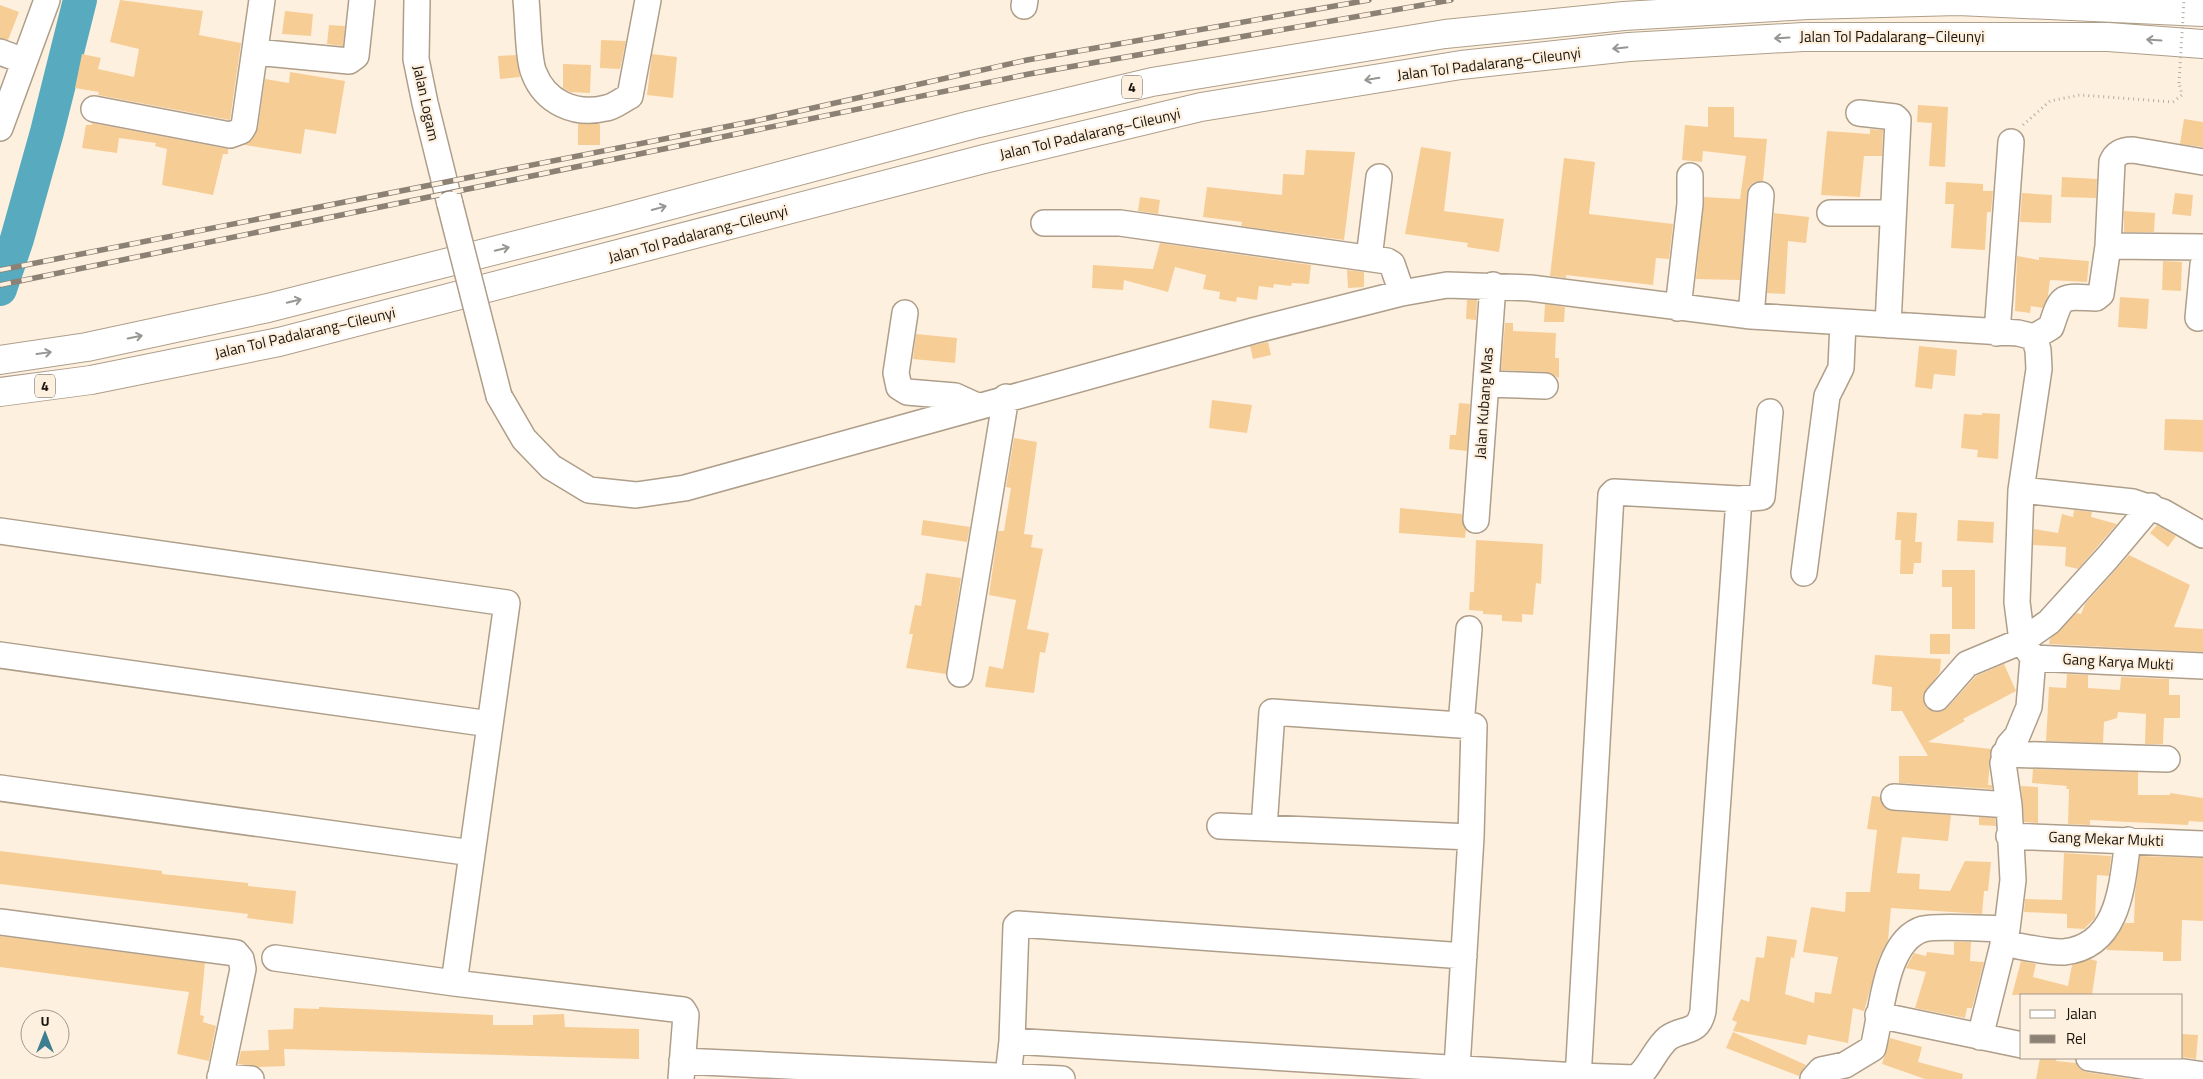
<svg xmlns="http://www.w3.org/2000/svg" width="2203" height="1079" font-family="'Titillium Web',sans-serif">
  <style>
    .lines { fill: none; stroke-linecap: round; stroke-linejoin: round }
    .river { stroke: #58aabf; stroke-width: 34 }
    .building { fill: #f7cd96 }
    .minor-casing { stroke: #ae9e8a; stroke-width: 28 }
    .highway-casing { stroke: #ae9e8a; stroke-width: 30 }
    .path { stroke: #b7ac9e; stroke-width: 3; stroke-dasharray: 1 4; stroke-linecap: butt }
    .minor { stroke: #fff; stroke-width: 25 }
    .highway { stroke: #fff; stroke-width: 28 }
    .rail-casing { stroke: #8b8175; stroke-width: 5.5 }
    .rail { stroke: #fef0df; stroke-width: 4; stroke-dasharray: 11; stroke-linecap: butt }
    .minor-bridge-casing { stroke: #ae9e8a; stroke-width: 28; stroke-linecap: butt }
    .path-bridge { stroke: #b7ac9e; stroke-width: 3; stroke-dasharray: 1 4; stroke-linecap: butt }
    .minor-bridge { stroke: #fff; stroke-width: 25 }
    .oneway { stroke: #989693 }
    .labels { text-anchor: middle; stroke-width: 4.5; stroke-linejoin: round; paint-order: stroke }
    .shield { fill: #fef0df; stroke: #5f574d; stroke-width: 1 }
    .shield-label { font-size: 14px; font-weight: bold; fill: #1b150e }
    .street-label { font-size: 15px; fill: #1b150e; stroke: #fef0df }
  </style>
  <rect width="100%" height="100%" fill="#fef0df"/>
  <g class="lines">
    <path class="river" d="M0 289 17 239 47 132 80 0"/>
  </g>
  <path class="building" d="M120 0 203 11 199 35 241 43 230 120 98 95 99 92 75 88 82 54 101 58 98 69 134 77 139 49 110 42Z
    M0 5 19 12 8 40 0 38Z
    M285 11 313 14 311 36 282 34Z
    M329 25 345 26 343 46 327 44Z
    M601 40 626 41 620 69 600 68Z
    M652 54 677 57 673 98 647 95Z
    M516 55 520 77 500 79 498 56Z
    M563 64 591 65 590 93 570 92 563 88Z
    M290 72 345 81 336 134 305 129 301 154 245 145 253 138 258 128 265 79 289 83Z
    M1918 105 1948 107 1945 167 1929 166 1932 123 1917 122Z
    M1708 107H1734V137L1767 139 1763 181 1754 182 1749 187 1747 194 1740 280 1696 279 1704 197 1740 199 1746 156 1703 151 1702 162 1682 160 1685 125 1708 127Z
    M2184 119 2203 122V147L2180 144Z
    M92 123 228 149V154H223L213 195 162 185 167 149 155 146 156 143 119 138 117 153 82 148 86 125H92Z
    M578 124H600V145H578Z
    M1870 129 1883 130 1882 156H1864L1860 197 1821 195 1827 131 1870 134Z
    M1421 147 1451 152 1444 211 1504 219 1499 252 1467 247 1468 243 1405 234Z
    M1306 150 1355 152 1344 240 1241 226 1242 222 1203 217 1207 187 1282 195 1283 174 1304 175Z
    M1564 158 1595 162 1589 214 1673 224 1669 259 1656 258 1653 285 1566 275V278L1550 276Z
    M2062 177 2097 179 2096 198 2061 197Z
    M1946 182 1983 184V191H1993L1991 212H1987L1985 250 1951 248 1954 204H1945Z
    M2022 193 2052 195 2051 223 2020 222Z
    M2175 193 2193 195 2191 216 2172 214Z
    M1140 197 1160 200 1158 214 1138 211Z
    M2124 211 2155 213 2154 232H2124Z
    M1774 213 1809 217 1806 243 1788 241 1785 294 1767 293Z
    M1160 243 1311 265 1309 284 1292 283 1291 286 1274 284 1273 288 1259 286 1257 300 1237 297 1236 302 1219 299 1220 292 1203 289 1206 275 1175 267 1168 292 1124 280 1123 290 1092 288 1093 265 1153 269Z
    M2017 256 2039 260V257L2089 261 2087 282 2050 280 2048 296 2043 308 2031 306 2030 313 2015 311Z
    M2163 261 2182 262 2181 291 2162 290Z
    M1347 270 1364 272V287L1348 288Z
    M2120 297 2149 299 2147 329 2118 327Z
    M1467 300H1477L1476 320 1466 319Z
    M1545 304 1565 307 1564 322H1544Z
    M1505 323H1513V331L1556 333 1555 358H1559V378L1545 372 1501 370Z
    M916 334 957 338 955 363 913 359Z
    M1268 342 1271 355 1253 359 1250 346Z
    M1919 346 1957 350 1955 376 1934 374 1932 389 1915 387Z
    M1212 400 1252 405 1247 433 1209 428Z
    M1459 403 1470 404 1467 451 1449 449 1450 435H1456Z
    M1982 413 2000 414 1998 459 1977 457 1978 450 1961 448 1964 414 1982 415Z
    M2165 419 2203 420V452L2164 450Z
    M1014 438 1037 442 1024 534 1033 535 1031 547 1043 549 1027 629 1049 633 1045 653 1040 652 1034 693 985 687 989 666 1003 669 1016 600 989 595 998 531H1004L1011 488 1006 487Z
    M1400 508 1462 514 1463 526 1466 529 1465 538 1399 533Z
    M2074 510 2092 512 2091 517 2117 524 2078 569 2065 566 2066 547 2033 545 2034 529 2058 533 2062 514 2073 517Z
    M1897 512 1917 513 1915 542H1922L1921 563H1914L1913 574H1900L1901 540H1895Z
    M923 520 970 527 967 542 921 535Z
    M1958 520 1994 522 1993 543 1957 541Z
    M2157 525 2176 536 2168 547 2150 533Z
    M1476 540 1543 544 1541 584 1536 583 1533 615 1522 614V622L1502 621V615L1483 614V611L1469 610 1470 592H1474Z
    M2129 555 2190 585 2174 627 2203 629V652L2049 644 2050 639 2076 613 2081 614 2085 604Z
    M1942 570H1975V629H1952V587H1942Z
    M926 573 961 578 946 674 906 668 913 634H909L915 605 921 606Z
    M1930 634H1950V654H1930Z
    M1875 655 1941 659 1940 672 1923 696 1927 708 1935 712 1947 708 1976 676 2004 664 2016 691 1963 719 1965 721 1928 742 1991 749 1988 785H1992V789L1899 783V756H1928L1902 711H1891L1892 687 1872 684Z
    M2067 674 2088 675V688L2120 690 2121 677 2169 679V695H2180V718H2164L2163 744H2145L2146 714 2118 712 2117 718 2104 722 2103 743 2046 741 2049 687 2066 688Z
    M2033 769 2138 772V795H2170V793L2203 798V822L2189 821 2188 825 2090 820V825L2068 824 2069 789H2066L2067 786 2032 783Z
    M2021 786 2038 787V823L2024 822Z
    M1872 796 1880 797 1886 809 1893 811 1951 815 1948 841 1902 837 1897 873 1920 874 1919 889 1950 891 1965 861 1991 862 1988 891H1984L1982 914 1891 908 1888 940 1879 958 1864 1011 1853 1008 1848 1043 1808 1035 1806 1045 1733 1031 1737 1022 1732 1020 1741 999 1749 1002 1756 957 1764 958 1767 936 1797 940 1794 958 1791 957 1785 994 1814 1003 1815 992 1831 994 1838 957 1803 952 1811 907 1845 912 1846 892H1870L1877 830 1867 829Z
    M1979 817 1995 818 1996 826 1979 825Z
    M0 851 162 871V874L248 883V886L296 891 293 924 247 918 248 914 0 884Z
    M2064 853 2111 856 2109 876 2097 875 2095 918 2084 929 2067 928V914L2024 912 2025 899 2062 900Z
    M2140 856 2203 858V921L2182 920 2181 961H2163V952L2106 950 2125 923H2134L2135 893Z
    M0 936 205 963 200 1015 204 1016 203 1022 216 1026 209 1061 177 1054 189 992 0 967Z
    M1954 942H1971L1970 961 1984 962 1972 1008H1967L1965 1018 1915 1008 1926 972 1906 968 1914 953 1926 956 1927 952 1954 955Z
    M2090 959 2097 961 2092 995H2012L2021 961 2036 964 2033 977 2068 986 2072 965Z
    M319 1007 493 1015V1025H533V1015L564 1014 565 1027 639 1029V1059L284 1049 285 1066 259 1067 238 1064 241 1051 269 1050 268 1030 293 1029 294 1008 319 1009Z
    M1733 1032 1806 1065 1799 1076 1726 1048Z
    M2182 1034 2198 1035 2196 1059 2182 1057Z
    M1890 1038 1922 1047 1918 1062 1963 1074 1962 1079H1925L1882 1064Z
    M2040 1058H2057L2056 1061 2076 1063 2080 1069 2086 1072 2132 1079H2036Z"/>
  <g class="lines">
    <g class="minor-casing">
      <path id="minor" d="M417 0 416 59 425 103 450 204
        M526 0C528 17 528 60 534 73 545 102 575 116 606 108 614 107 622 100 630 96L648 0
        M1024 6 1025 0
        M0 52 24 61
        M255 52 349 61 356 56 362 0
        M94 109 230 135 241 131 244 126 262 0
        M1859 113 1895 117 1898 120 1888 325
        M0 128 47 0
        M1830 213H1892
        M1044 223H1120L1387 261 1392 264 1402 293
        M2108 246 2112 162C2116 152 2123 150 2133 150L2203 162
        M1369 258 1379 177
        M1678 308 1690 204V176
        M905 313 896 373 899 387 907 392 955 396 977 406
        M1751 316 1761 195
        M2198 318 2203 265
        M1997 333 2011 142
        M2034 337 2051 327C2062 293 2061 297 2096 298L2101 294 2108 246 2203 247
        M1486 384 1545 386
        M499 396 524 439 551 467 589 490 636 495 685 488 1256 330 1402 293 1447 285 1530 288 1751 316 2018 333 2034 337 2038 350 2039 369 2021 490 2017 602 2022 641 2033 658 2029 707 2017 736 2009 745 2003 763 2009 805 2013 880 2007 929C1988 929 1938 925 1923 929 1884 941 1882 1014 1873 1048L1845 1065 1821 1070 1813 1079
        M2021 490 2133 502 2163 512 2203 535
        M1476 520 1493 285
        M0 531 507 603 454 983
        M1804 573 1827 396 1841 368 1843 322
        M0 655 490 724
        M2033 658 2203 666
        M960 674 1006 397
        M1937 698 1967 664 2022 641 2049 622 2108 557 2151 506
        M1461 725 1469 629
        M2004 754 2167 759
        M0 788 472 853
        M1894 797 2009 805
        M1220 826 1471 837
        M1264 828 1272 712 1474 726 1471 837 1457 1068
        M2009 836 2203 844
        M0 922 236 953 241 959 243 969 220 1079
        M2003 943C2021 946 2047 953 2064 952 2120 946 2122 884 2128 840
        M275 958 454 983 683 1010 686 1015 681 1079
        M1878 1015 2022 1045
        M1980 1037 2007 929
        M1012 1041 1578 1076 1636 1078C1649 1069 1655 1049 1668 1038 1684 1027 1698 1035 1703 1011L1739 499
        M2089 1058 2203 1075
        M682 1061 1062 1079
        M1008 1076 1012 1041 1016 926 1018 924 1464 956
        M220 1077 251 1079
        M1578 1079 1611 495 1614 492 1739 499 1762 497 1770 412"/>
    </g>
    <g class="highway-casing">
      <path id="highway" d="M0 360 87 347 268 308 615 220 971 125 1152 82 1445 34 1624 16 1808 5 1958 1 2203 12
        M0 392 91 380 279 342 984 159 1201 107 1461 65 1629 47 1803 37H2108L2203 44"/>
    </g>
    <path class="path" d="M2023 125 2050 101 2080 95 2173 102 2182 95 2179 83"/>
    <use href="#minor" class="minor"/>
    <use href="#highway" class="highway"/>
    <g class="rail-casing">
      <path id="rail" d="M0 270 755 121 1027 60 1369 0
        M0 285 1029 74 1451 0"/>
    </g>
    <use href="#rail" class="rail"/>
    <g class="minor-bridge-casing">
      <path id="minor-bridge" d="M450 204 499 396"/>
    </g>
    <path class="path-bridge" d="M2179 83 2184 0"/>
    <use href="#minor-bridge" class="minor-bridge"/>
  </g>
  <defs><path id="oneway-shaft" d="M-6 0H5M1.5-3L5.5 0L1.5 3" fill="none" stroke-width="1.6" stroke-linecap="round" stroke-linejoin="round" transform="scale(1.25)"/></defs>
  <g class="oneway">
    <use href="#oneway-shaft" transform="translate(1782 38) rotate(177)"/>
    <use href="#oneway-shaft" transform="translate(2154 40) rotate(-176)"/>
    <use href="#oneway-shaft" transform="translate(1620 48) rotate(174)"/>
    <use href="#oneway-shaft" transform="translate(1372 79) rotate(171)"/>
    <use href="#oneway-shaft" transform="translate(659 208) rotate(-15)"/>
    <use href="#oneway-shaft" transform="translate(502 249) rotate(-14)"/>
    <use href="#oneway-shaft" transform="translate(294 301) rotate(-14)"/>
    <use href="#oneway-shaft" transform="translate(135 337) rotate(-12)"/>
    <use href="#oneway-shaft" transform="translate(44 353) rotate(-8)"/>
  </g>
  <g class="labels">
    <g class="shield">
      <rect x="1122" y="75.5" width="20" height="23" rx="4"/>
      <rect x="35" y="374.5" width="20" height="23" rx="4"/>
    </g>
    <g class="shield-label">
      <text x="1132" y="92">4</text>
      <text x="45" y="391">4</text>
    </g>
    <g class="street-label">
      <text x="1892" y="42">Jalan Tol Padalarang–Cileunyi</text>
      <text transform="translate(1489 64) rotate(-7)" y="5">Jalan Tol Padalarang–Cileunyi</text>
      <text transform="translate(426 103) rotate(78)" y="5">Jalan Logam</text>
      <text transform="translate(1090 134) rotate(-13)" y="5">Jalan Tol Padalarang–Cileunyi</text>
      <text transform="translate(698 234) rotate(-15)" y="5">Jalan Tol Padalarang–Cileunyi</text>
      <text transform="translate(305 333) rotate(-13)" y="5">Jalan Tol Padalarang–Cileunyi</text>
      <text transform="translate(1484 403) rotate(-86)" y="5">Jalan Kubang Mas</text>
      <text transform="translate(2118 662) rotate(3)" y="5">Gang Karya Mukti</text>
      <text transform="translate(2106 839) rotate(2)" y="5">Gang Mekar Mukti</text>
    </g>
  </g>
  <rect x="2020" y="994" width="162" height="65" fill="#fef0df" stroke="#a3988b"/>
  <rect x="2030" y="1010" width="25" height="8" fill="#ffffff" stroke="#a3988b"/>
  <text x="2066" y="1019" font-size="15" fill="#1b150e">Jalan</text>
  <rect x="2030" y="1035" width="25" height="8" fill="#8b8175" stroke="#a3988b"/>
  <text x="2066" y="1044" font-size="15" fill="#1b150e">Rel</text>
  <g transform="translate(45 1034)"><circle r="24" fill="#fef0df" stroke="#a3988b"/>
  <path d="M0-4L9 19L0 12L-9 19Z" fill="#3d7f90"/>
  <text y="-8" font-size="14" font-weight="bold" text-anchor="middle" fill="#1b150e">U</text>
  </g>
</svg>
